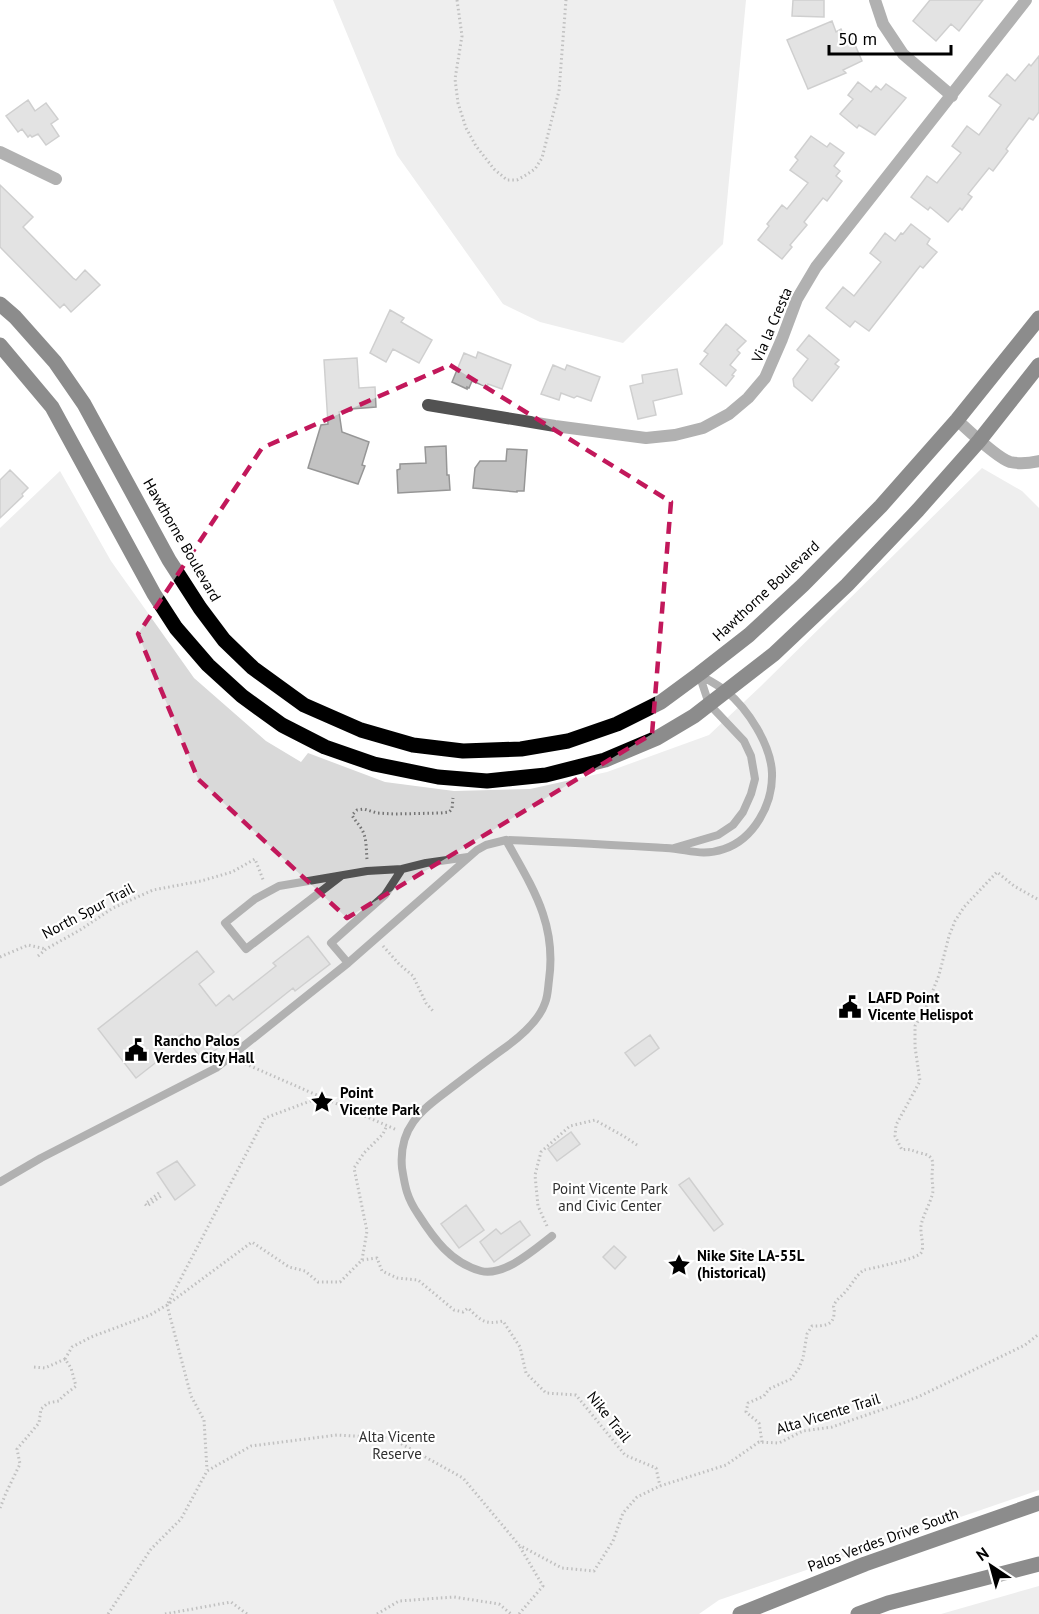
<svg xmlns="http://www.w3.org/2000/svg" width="1039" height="1614" font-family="'PT Sans',sans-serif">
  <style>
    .green { fill: #d9d9d9 }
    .building { fill: #c2c2c2; stroke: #969696; stroke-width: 1.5 }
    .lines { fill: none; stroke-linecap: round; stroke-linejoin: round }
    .path { stroke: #747474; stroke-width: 3; stroke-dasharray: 1.5 3; stroke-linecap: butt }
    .lane { stroke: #525252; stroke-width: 8 }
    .street { stroke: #525252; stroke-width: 12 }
    .primary { stroke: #000; stroke-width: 15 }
    .marked { fill: none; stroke: #c2185b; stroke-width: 4.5; stroke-dasharray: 12 8; stroke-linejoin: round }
    .labels { text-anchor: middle; stroke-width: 4.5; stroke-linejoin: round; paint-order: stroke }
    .street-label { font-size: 15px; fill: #000; stroke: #fff }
    .poi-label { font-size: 15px; font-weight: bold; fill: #000; stroke: #fff; text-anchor: start }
    .park-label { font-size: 15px; fill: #303030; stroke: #fff }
  </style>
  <rect width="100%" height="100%" fill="#fff"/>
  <path class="green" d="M333 0H746L723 244 623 343 540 322 503 304 397 155Z
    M982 468 1022 491 1039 508V1490L719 1600 699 1614H0V528L60 471 111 561 194 678 266 741 301 762 308 753 385 782 454 791 530 789 607 772 709 735 761 686Z
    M1039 1586V1614H941Z"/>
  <path class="building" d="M793 0H824V17L792 16Z
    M930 0H983L959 31 951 24 936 41 913 21Z
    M832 21 836 32 841 29 846 40 852 38 862 61 843 70 846 73 808 89 787 40Z
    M1039 56V112L1033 120 1029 118 1006 149 1008 151 993 171 989 168 968 194 972 197 962 210 960 208 948 222 930 207 928 210 911 197 927 176 937 183 961 153 952 146 967 126 979 135 1001 105 989 96 1007 74 1015 81 1029 64 1031 66Z
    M858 82 871 92 876 86 881 90 886 84 906 98 875 135 859 125 857 128 840 114 853 99 848 95Z
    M28 100 35 111 46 103 58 119 51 124 59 136 46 145 38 134 32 137 30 135 28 137 22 129 18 132 6 116Z
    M811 136 827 147 830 143 844 153 834 166 840 171 836 176 842 181 827 201 823 198 804 222 807 225 790 245 792 247 782 259 758 240 769 226 767 224 782 205 787 209 808 183 790 170 798 160 795 157Z
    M0 185 33 217 23 227 73 278 76 280 85 270 100 285 71 312 64 304 60 308 0 247Z
    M911 224 930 239 927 244 937 252 923 268 920 266 869 331 855 321 850 327 826 308 843 287 854 296 881 262 870 253 885 233 895 241 901 233 903 234Z
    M390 310 404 318 401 322 432 340 419 363 393 349 386 362 370 353Z
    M726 324 746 341 737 350 740 353 730 365 736 370 732 375 734 376 726 386 700 364 708 354 704 351Z
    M809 335 839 360 835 364 839 367 812 401 794 386 793 379 808 359 797 350Z
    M478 352 511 365 502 389 488 384 487 387 472 381 469 388 467 387V389L452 382 464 353 476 358Z
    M357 358 359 388 375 387 376 407 351 409V411L339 412 342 432 369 442 362 465 365 466 358 484 308 468 321 425 328 424 324 360Z
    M553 365 565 370 567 365 600 377 591 401 577 396 574 398 561 393 559 400 541 394Z
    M677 369 682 394 653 401 656 415 638 419 630 386 643 383 642 375Z
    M446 446 447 475H449L450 490 398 493 397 470 400 469V464L426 463 425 447Z
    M507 449 527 450 524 491H517V492L473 488 475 468 480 461H506Z
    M10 470 28 488 22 494 23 496 0 518V480Z
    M308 936 330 964 295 991 293 988 203 1060 182 1034 155 1055 159 1060 136 1078 98 1029 197 951 214 972 199 984 216 1006 229 995 233 1000 276 966 273 963Z
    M650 1035 659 1048 635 1066 625 1053Z
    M571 1132 580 1144 557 1161 548 1149Z
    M177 1161 195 1185 175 1200 157 1173Z
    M689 1178 723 1224 714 1231 679 1185Z
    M466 1205 484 1230 459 1248 441 1224Z
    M520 1221 530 1235 494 1262 480 1242 496 1229 501 1234Z
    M614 1246 626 1257 615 1269 603 1257Z"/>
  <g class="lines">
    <path class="path" d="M457 0 462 36 455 79 458 103 466 128 476 146 494 169 507 180H517L526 175 535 169 542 158 559 91 566 0
      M367 859C366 849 367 837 361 828 358 823 355 821 352 815L357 810 364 809 377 813 394 814 441 813 449 812 452 809 453 798
      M383 946 399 964 413 976 426 1003 433 1011
      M38 956 46 949 80 930 113 908 153 890 201 881 232 872 255 859 264 882
      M0 957 28 945 46 949
      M241 1062 397 1130
      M159 1193 145 1204 147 1206 161 1196 162 1197
      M547 1226 538 1206 535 1175 541 1152 570 1126 595 1120 625 1137 637 1145
      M362 1260 367 1231 354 1168 364 1153 383 1134 387 1125
      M168 1303 265 1118 321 1097
      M167 1305 191 1396 204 1420 207 1470
      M34 1367 45 1368 65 1359
      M762 1442 759 1423 746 1412 748 1403 764 1396 769 1389 791 1379 799 1368 803 1358 807 1334 812 1326C823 1326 834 1326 834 1313 835 1307 832 1308 835 1303 837 1299 842 1296 845 1292 852 1285 856 1275 864 1270 873 1268 917 1259 921 1253 925 1247 920 1234 921 1226 923 1214 931 1203 933 1191 933 1186 932 1181 932 1177 932 1164 937 1156 920 1153 913 1151 909 1148 902 1150L895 1136 896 1125 920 1081 915 1047V1026L926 1008 939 975 949 936 955 921 964 907 997 872 1014 886 1039 900
      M0 1508 6 1493 20 1464 17 1449 39 1423 41 1409 48 1403 59 1401C63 1395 70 1391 76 1386L71 1368 65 1359 72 1347 91 1337 150 1315 167 1305 252 1242 289 1267 305 1271 318 1282H340L362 1260 377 1258 382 1271 397 1278 418 1280 454 1310 463 1312 468 1308C482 1321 484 1325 503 1321L520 1347 526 1373 546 1393 576 1395 625 1455 656 1468 660 1486
      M108 1614 151 1549 181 1519 207 1471 251 1446 337 1435 391 1438 463 1478 519 1545 562 1568 594 1571 613 1541 623 1513 637 1497 660 1486 726 1465 759 1442 779 1443 803 1431 832 1427 918 1397 1025 1345 1039 1334
      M165 1614 231 1602 247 1614
      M377 1614 399 1601 454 1597 499 1604 511 1614
      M519 1614 543 1586 520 1547"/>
    <path class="lane" d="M506 840C532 887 557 923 549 980 548 987 548 996 545 1003 539 1021 521 1036 506 1047 489 1059 472 1072 455 1085 425 1108 398 1124 402 1168 405 1187 407 1198 418 1214 434 1239 451 1263 481 1271 504 1277 535 1249 552 1236
      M674 848 718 835 733 825 743 812 751 794 755 779 751 756 744 741 709 704 699 674
      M341 876 246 949 225 923 255 899 279 886 367 871 402 869
      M348 963 331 943 385 895 402 869 426 863 468 857
      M0 1182 41 1158 216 1068 348 963 477 850 486 845 506 840C559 842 612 845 666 848 688 849 701 857 724 849 754 839 773 804 772 773 771 745 748 709 726 691 718 685 708 680 699 674"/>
    <path class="street" d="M875 0 883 24 903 54 952 96
      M0 152 56 179
      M428 405 555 426 646 438 675 435 703 428 729 414 748 398 765 378 782 339 797 299 816 267 1026 0
      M957 420C968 430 997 458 1010 462 1019 464 1030 463 1039 461"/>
    <path class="primary" d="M0 304 15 317 55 362 84 404 169 560 200 608 224 640 253 668 304 705 361 730 413 745 463 751 521 749 568 741 617 724 661 702 699 674 749 635 803 585 881 506 957 420 1039 318
      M0 345 52 407 154 594 176 628 208 665 242 696 282 725 325 747 374 764 438 777 487 781 546 775 605 760 657 738 694 716 774 654 847 585 918 510 979 441 1039 365
      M740 1614 865 1564 1039 1503
      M858 1614 888 1603 1039 1564"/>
  </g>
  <path d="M0 0H1039V1614H0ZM450 365 671 502 652 734 347 918 198 779 138 634 262 448Z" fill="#fff" fill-opacity=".55" fill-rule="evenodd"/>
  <path class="marked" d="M450 365 671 502 652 734 347 918 198 779 138 634 262 448Z"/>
  <defs>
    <g id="civic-bare" transform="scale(1.8)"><path d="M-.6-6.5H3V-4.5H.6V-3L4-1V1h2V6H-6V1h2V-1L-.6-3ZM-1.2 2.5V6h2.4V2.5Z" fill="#000" stroke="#fff" stroke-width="2.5" paint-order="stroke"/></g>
    <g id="sight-bare" transform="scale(1.8)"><path d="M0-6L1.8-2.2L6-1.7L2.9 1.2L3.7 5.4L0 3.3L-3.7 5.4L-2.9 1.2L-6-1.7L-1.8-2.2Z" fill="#000" stroke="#fff" stroke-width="2.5" paint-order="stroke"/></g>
  </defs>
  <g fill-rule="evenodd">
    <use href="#civic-bare" x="850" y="1007"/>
    <use href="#civic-bare" x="136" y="1050"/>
    <use href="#sight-bare" x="322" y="1102"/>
    <use href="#sight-bare" x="679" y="1265"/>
  </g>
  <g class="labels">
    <g class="street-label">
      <text transform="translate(772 325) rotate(-67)" y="5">Via la Cresta</text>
      <text transform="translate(182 540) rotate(60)" y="5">Hawthorne Boulevard</text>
      <text transform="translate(766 591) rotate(-43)" y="5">Hawthorne Boulevard</text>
      <text transform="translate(88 911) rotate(-28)" y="5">North Spur Trail</text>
      <text transform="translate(828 1414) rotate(-17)" y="5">Alta Vicente Trail</text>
      <text transform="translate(609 1417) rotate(51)" y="5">Nike Trail</text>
      <text transform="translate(883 1540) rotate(-20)" y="5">Palos Verdes Drive South</text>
    </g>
    <g class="poi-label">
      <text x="868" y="1003">LAFD Point<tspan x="868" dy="17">Vicente Helispot</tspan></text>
      <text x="154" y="1046">Rancho Palos<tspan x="154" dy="17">Verdes City Hall</tspan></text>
      <text x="340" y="1098">Point<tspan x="340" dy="17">Vicente Park</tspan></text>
      <text x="697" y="1261">Nike Site LA-55L<tspan x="697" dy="17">(historical)</tspan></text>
    </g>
    <g class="park-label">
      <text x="610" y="1194">Point Vicente Park<tspan x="610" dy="17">and Civic Center</tspan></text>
      <text x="397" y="1442">Alta Vicente<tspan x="397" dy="17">Reserve</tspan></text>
    </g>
  </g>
  <g transform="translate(991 1566) rotate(324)" stroke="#ffffff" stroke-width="4.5" paint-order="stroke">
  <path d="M0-4.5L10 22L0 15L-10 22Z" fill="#000000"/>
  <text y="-9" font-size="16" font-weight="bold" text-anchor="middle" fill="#000000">N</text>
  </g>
  <path d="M829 45v9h122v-9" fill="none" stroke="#000000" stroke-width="3"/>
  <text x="838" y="45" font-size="18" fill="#000000" stroke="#ffffff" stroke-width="4.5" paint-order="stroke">50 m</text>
</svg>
